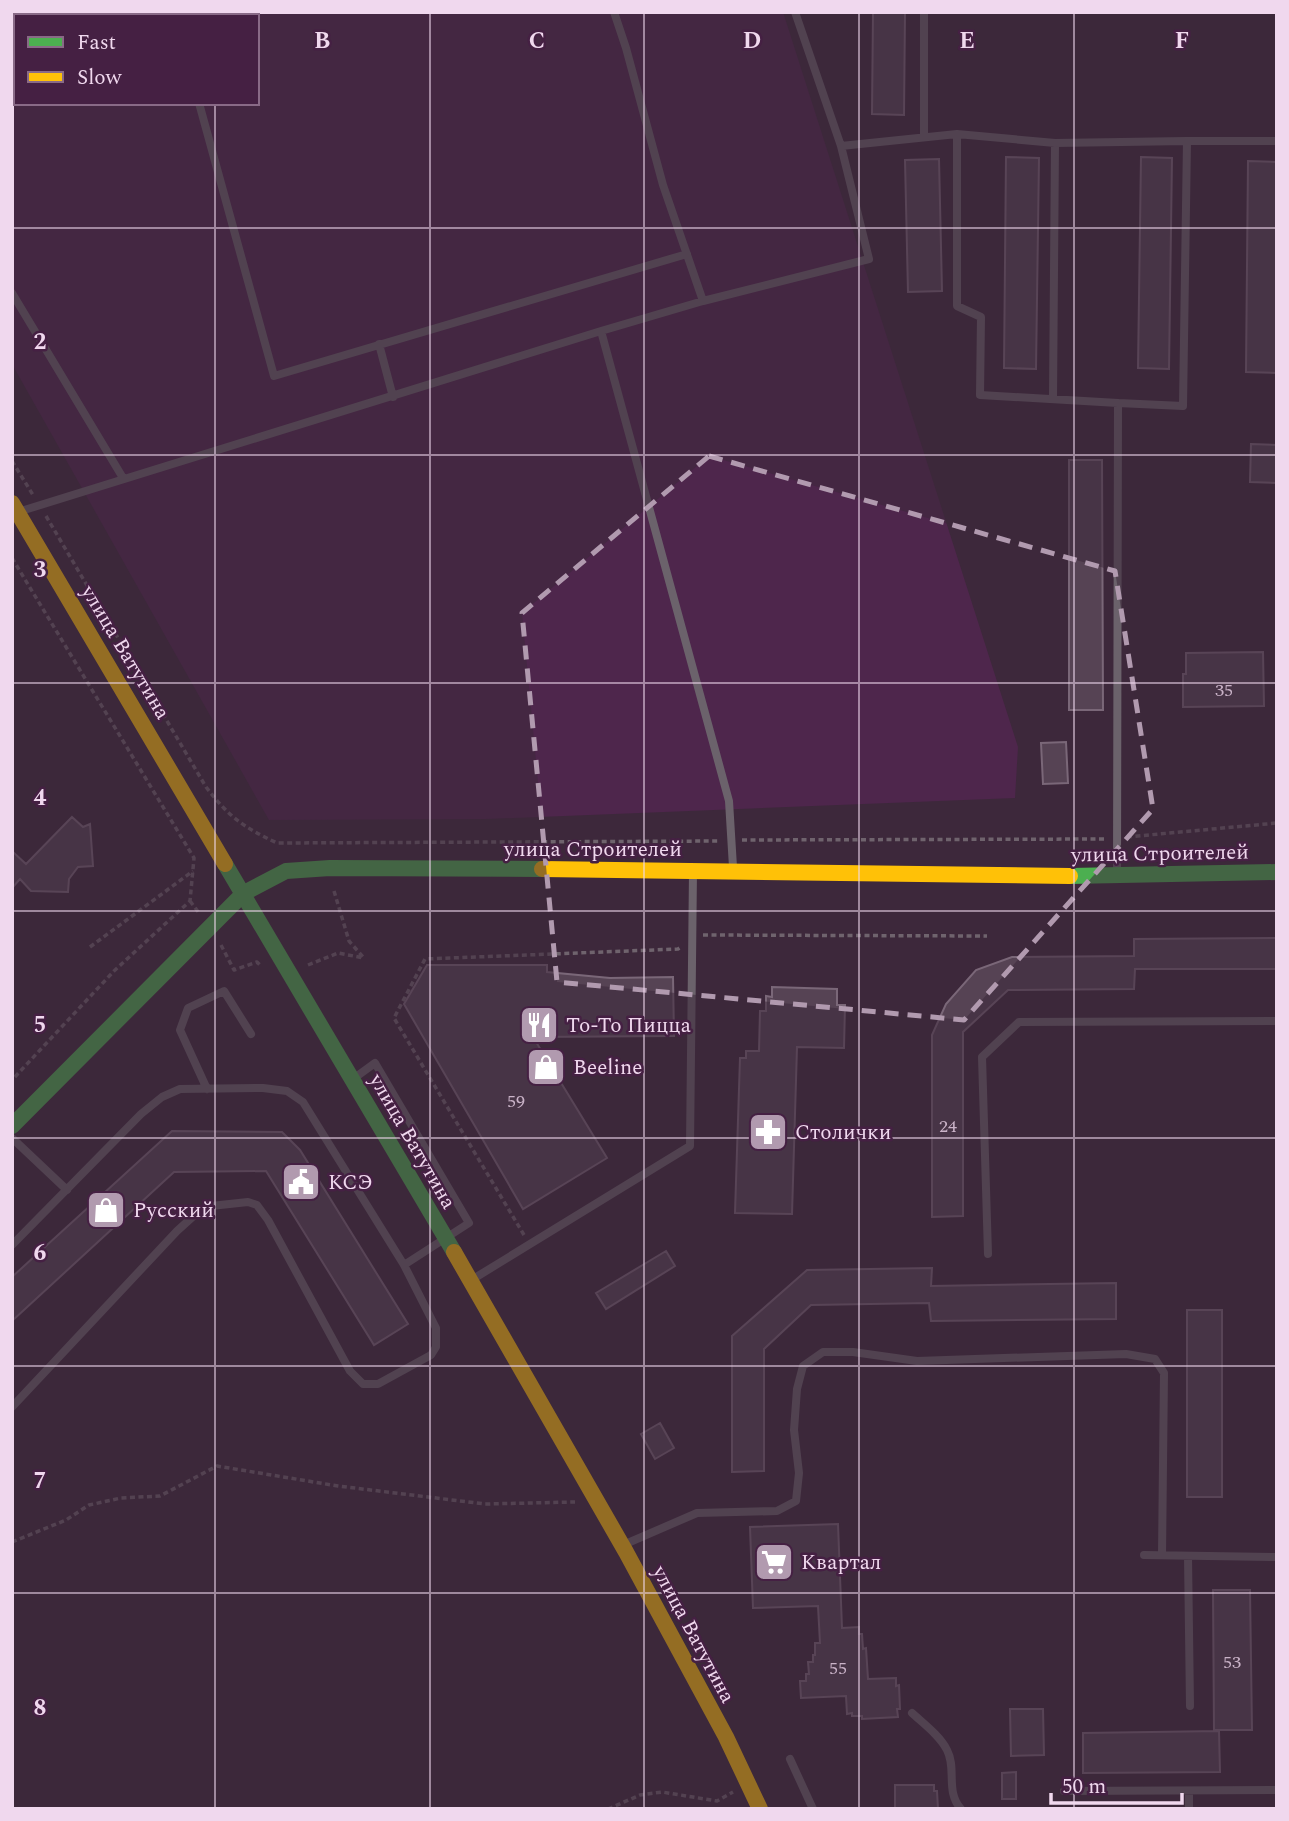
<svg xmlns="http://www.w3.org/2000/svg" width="1289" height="1821" font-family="Spectral,serif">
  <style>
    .built { fill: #4e264c; fill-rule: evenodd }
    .building { fill: #564354; stroke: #7a6778; stroke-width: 2 }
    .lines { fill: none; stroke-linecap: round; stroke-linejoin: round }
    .path { stroke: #6f636d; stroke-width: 3.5; stroke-dasharray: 5 3.5; stroke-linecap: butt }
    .lane { stroke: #6b626b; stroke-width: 8 }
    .fast { stroke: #4caf50; stroke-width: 16 }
    .slow { stroke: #ffc107; stroke-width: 16 }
    .marked { fill: none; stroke: #b19aaf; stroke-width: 5; stroke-dasharray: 14 9; stroke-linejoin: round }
    .grid { fill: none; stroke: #f0d8ee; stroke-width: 2; stroke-opacity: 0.55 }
    .labels { text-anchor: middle; stroke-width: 5; stroke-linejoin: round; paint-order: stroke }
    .number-label { font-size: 18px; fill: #cab3c8 }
    .street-label { font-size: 21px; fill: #f0d8ee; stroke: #452043 }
    .poi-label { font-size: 21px; fill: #f0d8ee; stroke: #452043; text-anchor: start }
    .grid-label { font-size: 23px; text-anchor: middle; font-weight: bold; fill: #f0d8ee; stroke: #452043; stroke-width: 5; stroke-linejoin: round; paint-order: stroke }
  </style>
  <rect width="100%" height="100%" fill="#3d283b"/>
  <path class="built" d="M12 12H783L1018 747 1015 798 486 819 269 820 12 364ZM16 16H257V103H16Z"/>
  <path class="building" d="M873 12H905L904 115 872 114Z
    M1006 157 1039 158 1036 369 1004 368Z
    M1141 157 1172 158 1169 369 1138 368Z
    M939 159 942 291 908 292 905 160Z
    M1248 161 1277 162V373L1246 372Z
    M1251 444 1277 445V483L1250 482Z
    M1069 460H1102L1103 710H1069Z
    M1263 652 1264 706 1183 707V674H1186V653Z
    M1066 742 1068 783 1043 784 1041 743Z
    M72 817 83 827 90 824 93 866 78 867 69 879 68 892 31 891 20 879 12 888V851L26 864Z
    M1277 938V969H1135L1134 989 1008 990 963 1032V1216L932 1217V1035L946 1004 976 970 1012 957 1134 956V939Z
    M427 965H547V972L610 978 673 977 674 1036 533 1037 607 1158 523 1209 404 1004Z
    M772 987 837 989V1005H845L844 1048 797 1047 792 1214 735 1213 740 1058H746V1051H759L760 1011H766V996L772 997Z
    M172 1131 282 1132 300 1150 408 1324 374 1345 266 1171 174 1172 12 1321V1277Z
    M666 1251 675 1266 606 1309 596 1293Z
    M932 1268 931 1286 1116 1283V1319L931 1321 929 1303 811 1305 764 1349V1471L732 1472V1336L807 1270Z
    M1187 1310H1222V1497H1187Z
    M660 1423 674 1448 655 1459 641 1434Z
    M838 1524 842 1628 859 1627V1634H862L863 1649 866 1648 868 1679 896 1678V1686L899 1685 900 1709H897L898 1717 862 1719V1716H852V1713L847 1714 846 1696 801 1698 800 1681H806V1674H809L808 1662H813V1655H815V1643H820L818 1606 753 1608 750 1527Z
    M1213 1590H1250L1252 1730H1214Z
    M1010 1709H1043L1044 1755 1011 1756Z
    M1219 1731 1220 1772 1083 1773V1733Z
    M1016 1772V1799H1002V1773Z
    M895 1785H934V1791H937L938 1809H895Z"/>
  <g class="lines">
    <path class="path" d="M12 461 33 495
      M46 516 206 787C229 817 243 827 277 843L720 841
      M12 558 194 858 190 901 114 971 12 1080
      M1127 837 1277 823
      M742 840 1105 839
      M334 891 349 941 364 958
      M190 901 199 913
      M703 935 987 936
      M221 945 234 970 257 962 261 966
      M90 947 193 871
      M308 965 338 953 364 958
      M524 1235 394 1018 425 959 678 949 681 947
      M12 1542 66 1520 89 1505 121 1498 160 1496 217 1466 338 1486 485 1504 575 1502
      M608 1809 640 1795 662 1792 717 1801 733 1792"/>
    <path class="lane" d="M174 12 175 16
      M614 12 626 48 663 185 703 301
      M795 12 841 146
      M924 12V137
      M30 16 44 12
      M12 20 16 19
      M199 103 274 376 687 254
      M957 134V306L981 317 980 395 1118 403
      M12 293 123 478
      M601 331 729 801 733 867
      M379 344 393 397
      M1053 399 1055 143
      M21 511 601 331 703 301 869 259 841 146 957 134 1055 143 1187 141
      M1117 871 1118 403 1183 406 1187 141H1277
      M353 1079 375 1063 469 1223 404 1265
      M207 1089 180 1030 188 1008 224 991 251 1034
      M12 1138 67 1190
      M12 1245 141 1114 162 1097 180 1089 263 1088 287 1091 303 1102 404 1265 436 1328V1347L431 1355 378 1384H363L350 1371 268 1220 257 1205 248 1202 211 1206 198 1212 177 1231 12 1407
      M988 1254 982 1057 1019 1022 1277 1021
      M473 1279 690 1146 693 871
      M623 1545 697 1513 777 1511 796 1501 799 1473 794 1430 797 1389 803 1366 823 1352H853L917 1361 1126 1354 1155 1359 1164 1373 1162 1555
      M1144 1555 1277 1557
      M1188 1556 1190 1706
      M912 1713C924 1724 940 1736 947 1750 957 1769 945 1791 961 1809
      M790 1759 813 1809
      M1064 1791 1277 1790
      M1189 1791V1809"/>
    <path class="fast" d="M225 864 454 1252
      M1070 876 1277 872
      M12 1126 244 893 286 871 330 868 542 869"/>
    <path class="slow" d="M12 503 225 864
      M542 869 1070 876
      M454 1252 626 1552 726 1737 760 1809"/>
  </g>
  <path d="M0 0H1289V1821H0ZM709 456 1115 571 1153 809 964 1020 557 982 522 613Z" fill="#3d283b" fill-opacity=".55" fill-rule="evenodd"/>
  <path class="marked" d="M709 456 1115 571 1153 809 964 1020 557 982 522 613Z"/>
  <path class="grid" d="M215 12V16M430 12V1809M644 12V1809M859 12V1809M1074 12V1809M215 103V1809M12 228H1277M12 455H1277M12 683H1277M12 911H1277M12 1138H1277M12 1366H1277M12 1593H1277"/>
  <defs>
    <g id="restaurant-square" transform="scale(2.0125)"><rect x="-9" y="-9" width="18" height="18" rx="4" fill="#b19aaf" stroke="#452043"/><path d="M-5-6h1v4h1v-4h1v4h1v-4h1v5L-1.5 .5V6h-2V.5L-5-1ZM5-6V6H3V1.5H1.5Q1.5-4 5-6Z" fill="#fff"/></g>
    <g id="shop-square" transform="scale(2.0125)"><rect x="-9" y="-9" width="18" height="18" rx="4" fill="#b19aaf" stroke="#452043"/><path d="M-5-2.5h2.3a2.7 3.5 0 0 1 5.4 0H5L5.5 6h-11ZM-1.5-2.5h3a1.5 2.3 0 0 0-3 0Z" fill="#fff"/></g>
    <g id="pharmacy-square" transform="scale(2.0125)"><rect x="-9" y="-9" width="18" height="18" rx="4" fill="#b19aaf" stroke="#452043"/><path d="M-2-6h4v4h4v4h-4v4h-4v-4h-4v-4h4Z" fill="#fff"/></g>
    <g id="civic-square" transform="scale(2.0125)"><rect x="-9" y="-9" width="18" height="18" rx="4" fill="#b19aaf" stroke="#452043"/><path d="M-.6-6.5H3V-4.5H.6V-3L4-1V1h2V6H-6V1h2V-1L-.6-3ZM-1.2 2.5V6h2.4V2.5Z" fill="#fff"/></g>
    <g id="supermarket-square" transform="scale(2.0125)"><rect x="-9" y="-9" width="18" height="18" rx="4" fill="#b19aaf" stroke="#452043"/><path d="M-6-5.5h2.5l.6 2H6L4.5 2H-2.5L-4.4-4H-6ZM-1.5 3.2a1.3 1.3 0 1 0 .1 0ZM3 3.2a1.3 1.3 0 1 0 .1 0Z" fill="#fff"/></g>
  </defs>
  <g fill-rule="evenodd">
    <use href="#restaurant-square" x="539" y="1025"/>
    <use href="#shop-square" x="546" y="1067"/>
    <use href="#pharmacy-square" x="768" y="1132"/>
    <use href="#civic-square" x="301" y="1182"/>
    <use href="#shop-square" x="106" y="1210"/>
    <use href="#supermarket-square" x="774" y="1562"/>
  </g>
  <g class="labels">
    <g class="number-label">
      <text x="1224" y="696">35</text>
      <text x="516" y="1107">59</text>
      <text x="948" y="1132">24</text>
      <text x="1232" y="1668">53</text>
      <text x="838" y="1674">55</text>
    </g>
    <g class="street-label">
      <text transform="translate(126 652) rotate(59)" y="7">улица Ватутина</text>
      <text x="593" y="856">улица Строителей</text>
      <text transform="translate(1160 853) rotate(-1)" y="7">улица Строителей</text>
      <text transform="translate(413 1141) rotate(60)" y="7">улица Ватутина</text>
      <text transform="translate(694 1634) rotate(62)" y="7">улица Ватутина</text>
    </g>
    <g class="poi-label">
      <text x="566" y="1032">То-То Пицца</text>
      <text x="573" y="1074">Beeline</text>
      <text x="795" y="1139">Столички</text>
      <text x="328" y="1189">КСЭ</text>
      <text x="133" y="1217">Русский</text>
      <text x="801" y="1569">Квартал</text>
    </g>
  </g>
  <g class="grid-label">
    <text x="322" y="48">B</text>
    <text x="537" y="48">C</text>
    <text x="752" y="48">D</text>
    <text x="967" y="48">E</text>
    <text x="1182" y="48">F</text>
    <text x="40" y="349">2</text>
    <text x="40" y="577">3</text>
    <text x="40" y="805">4</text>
    <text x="40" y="1032">5</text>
    <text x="40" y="1260">6</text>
    <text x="40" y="1488">7</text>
    <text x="40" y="1715">8</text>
  </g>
  <rect width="1289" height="1821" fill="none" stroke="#f0d8ee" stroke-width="28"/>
  <rect x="14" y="14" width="245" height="91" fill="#452043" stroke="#896a87" stroke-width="2"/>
  <rect x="28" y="37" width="35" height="10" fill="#4caf50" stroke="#896a87" stroke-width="2"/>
  <text x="77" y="49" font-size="21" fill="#f0d8ee">Fast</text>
  <rect x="28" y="72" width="35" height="10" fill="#ffc107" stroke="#896a87" stroke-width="2"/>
  <text x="77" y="84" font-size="21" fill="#f0d8ee">Slow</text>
  <path d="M1051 1793v10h131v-10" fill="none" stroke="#f0d8ee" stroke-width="3.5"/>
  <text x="1062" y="1793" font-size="21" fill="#f0d8ee" stroke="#452043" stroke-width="5" paint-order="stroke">50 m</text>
</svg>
